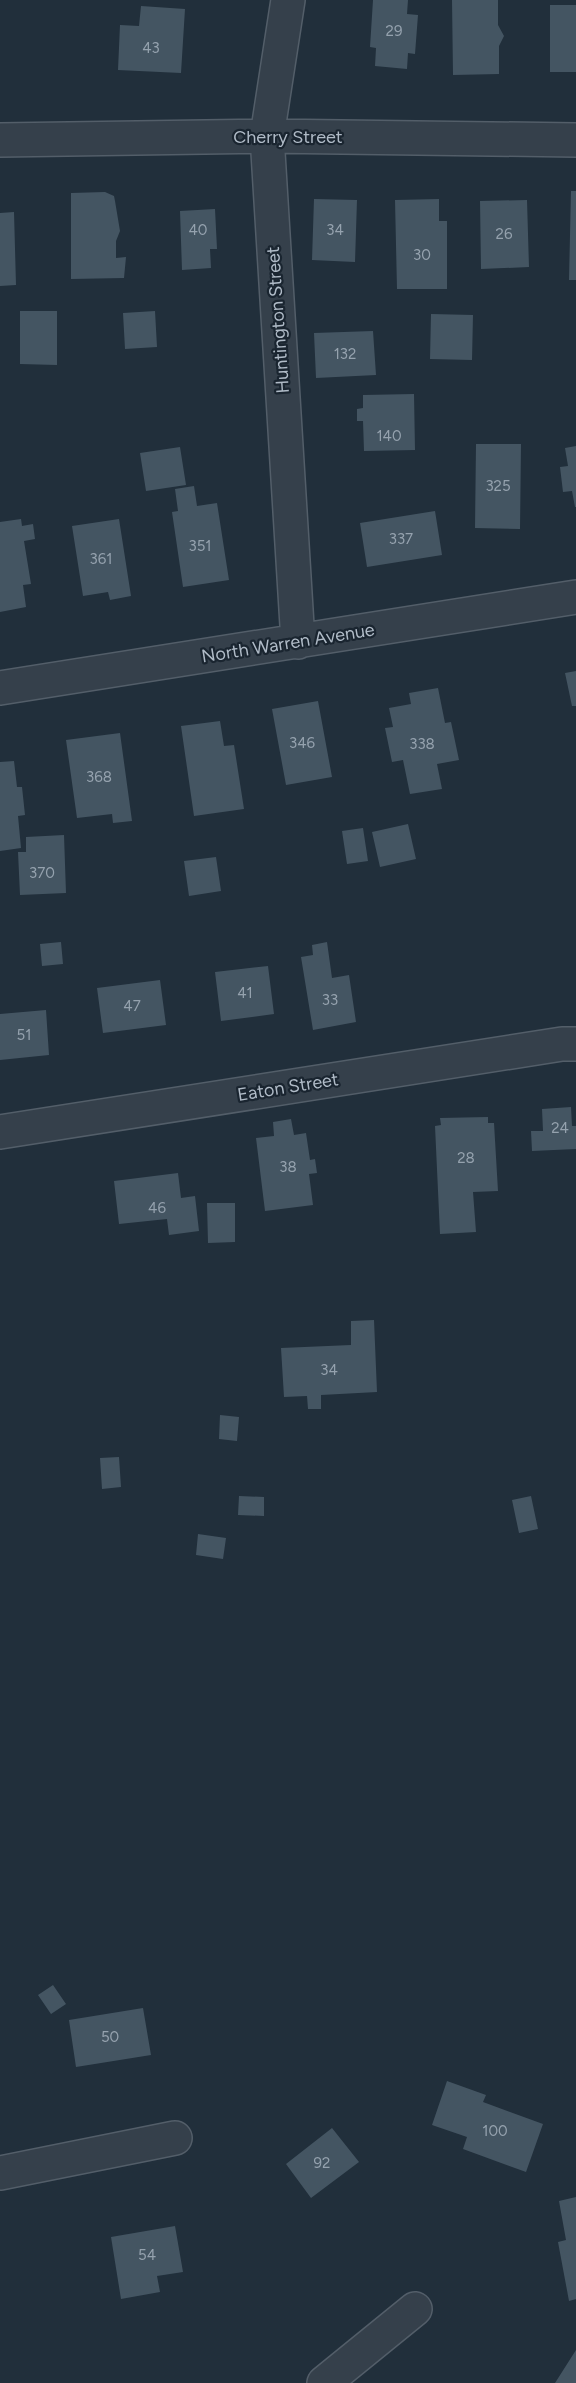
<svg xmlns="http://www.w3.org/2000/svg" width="576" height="2383" font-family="Figtree,sans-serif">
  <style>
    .building { fill: #445562 }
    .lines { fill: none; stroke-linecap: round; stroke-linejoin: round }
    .minor-casing { stroke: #535e69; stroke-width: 36 }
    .minor { stroke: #35404b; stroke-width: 33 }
    .labels { text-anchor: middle; stroke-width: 4.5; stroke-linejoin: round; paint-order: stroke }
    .number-label { font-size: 15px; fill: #95a2ae }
    .street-label { font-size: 18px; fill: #b0bbc7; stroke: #1a2530 }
  </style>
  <rect width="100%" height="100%" fill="#212f3b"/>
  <path class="building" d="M373 0H408L407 14 418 15 415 54 408 53 407 69 375 66 376 48 370 47Z
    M452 0H498V25L504 36 499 46V74L453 75Z
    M550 5H576V72H550Z
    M141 6 185 9 181 73 118 70 120 25 139 26Z
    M571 191H576V280H569Z
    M105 192 114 196 115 201 120 231 116 241V258L126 257 124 278 71 279V193Z
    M314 199 357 200 355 262 312 260Z
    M439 199V221H447V289H397L395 200Z
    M527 200 529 267 481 269 480 201Z
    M215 209 217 249H210L211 268 182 270 180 211Z
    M14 212 16 285 0 286V213Z
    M20 311H57V365L20 364Z
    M155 311 157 347 125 349 123 313Z
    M431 314 473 315 472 360 430 359Z
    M373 331 376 375 316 378 314 333Z
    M414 394 415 450 364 451 363 421H357V409L363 408V395Z
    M476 444H521L520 529 475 528Z
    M576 446V507H575L572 491 563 492 560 467 568 466 565 448Z
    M180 447 186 485 146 491 140 453Z
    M194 486 197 506 217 503 229 580 183 587 172 512 178 511 175 489Z
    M435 511 442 555 367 567 360 523Z
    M21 519 22 526 33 524 35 539 24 541 31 584 23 585 26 607 0 612V522Z
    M119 519 131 596 110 600 108 592 83 596 72 526Z
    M576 671V706H572L565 673Z
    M438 688 445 723 451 722 459 760 437 764 442 789 410 794 403 760 392 762 385 728 393 727 389 708 411 704 409 693Z
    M318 701 332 777 286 785 272 709Z
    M220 721 224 746 234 745 244 809 194 816 181 726Z
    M120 733 132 821 113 823 112 814 77 818 66 740Z
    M14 761 17 787H22L25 815 18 816 21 848 0 851V762Z
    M408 824 416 859 380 867 372 832Z
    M363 828 368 861 347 864 342 831Z
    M64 835 66 893 20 895 18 852H26V837Z
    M216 857 221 891 189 896 184 861Z
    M61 942 63 964 42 966 40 944Z
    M327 942 332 978 349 975 356 1022 313 1030 301 957 313 955 312 945Z
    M268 966 274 1014 221 1021 215 972Z
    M160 980 166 1025 103 1033 97 988Z
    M46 1010 49 1055 0 1060V1014Z
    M571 1107 572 1126H576V1149L532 1151 531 1131H543L542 1109Z
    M488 1117V1123H494L498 1191 473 1192 476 1232 440 1234 435 1126 441 1125 440 1118Z
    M291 1119 294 1135 306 1133 310 1160 315 1159 317 1173 309 1174 313 1205 265 1211 256 1138 274 1136 273 1122Z
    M178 1173 181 1198 195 1196 199 1231 169 1235 167 1219 119 1224 114 1181Z
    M207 1203H235V1242L208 1243Z
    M374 1320 377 1392 321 1395V1409H308L307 1396 284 1397 281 1348 351 1345V1321Z
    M220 1415 239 1417 237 1441 219 1439Z
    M119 1457 121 1487 102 1489 100 1458Z
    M239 1496 264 1497V1516L238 1515Z
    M531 1496 538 1529 519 1533 512 1500Z
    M198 1534 226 1538 223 1559 196 1555Z
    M53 1985 66 2004 51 2014 38 1995Z
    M143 2008 151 2055 76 2067 69 2020Z
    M447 2081 486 2095 483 2102 543 2124 526 2172 463 2149 467 2137 432 2125Z
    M332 2128 359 2162 311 2198 286 2164Z
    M576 2197V2299L569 2301 558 2242 566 2240 559 2201Z
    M175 2226 183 2272 157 2276 160 2292 121 2299 111 2237Z
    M576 2350V2383H555Z"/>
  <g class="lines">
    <g class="minor-casing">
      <path id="minor" d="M288 0 267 136 298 642
        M0 140 267 136 576 140
        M0 688 576 597
        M0 1132 562 1044H576
        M0 2173 175 2138
        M324 2383 415 2309"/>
    </g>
    <use href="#minor" class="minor"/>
  </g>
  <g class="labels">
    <g class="number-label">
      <text x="394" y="36">29</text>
      <text x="151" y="53">43</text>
      <text x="198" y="235">40</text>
      <text x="335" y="235">34</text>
      <text x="504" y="239">26</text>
      <text x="422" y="260">30</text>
      <text x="345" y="359">132</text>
      <text x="389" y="441">140</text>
      <text x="498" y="491">325</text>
      <text x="401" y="544">337</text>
      <text x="200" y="551">351</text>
      <text x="101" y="564">361</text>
      <text x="302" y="748">346</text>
      <text x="422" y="749">338</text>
      <text x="99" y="782">368</text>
      <text x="42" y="878">370</text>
      <text x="245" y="998">41</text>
      <text x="330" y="1005">33</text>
      <text x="132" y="1011">47</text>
      <text x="24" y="1040">51</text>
      <text x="560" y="1133">24</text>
      <text x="466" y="1163">28</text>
      <text x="288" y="1172">38</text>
      <text x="157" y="1213">46</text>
      <text x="329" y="1375">34</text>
      <text x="110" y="2042">50</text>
      <text x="495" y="2136">100</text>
      <text x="322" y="2168">92</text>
      <text x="147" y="2260">54</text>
    </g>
    <g class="street-label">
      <text x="288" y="143">Cherry Street</text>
      <text transform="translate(278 320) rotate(-94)" y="6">Huntington Street</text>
      <text transform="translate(288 643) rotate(-9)" y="6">North Warren Avenue</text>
      <text transform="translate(288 1087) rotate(-9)" y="6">Eaton Street</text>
    </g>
  </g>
</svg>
